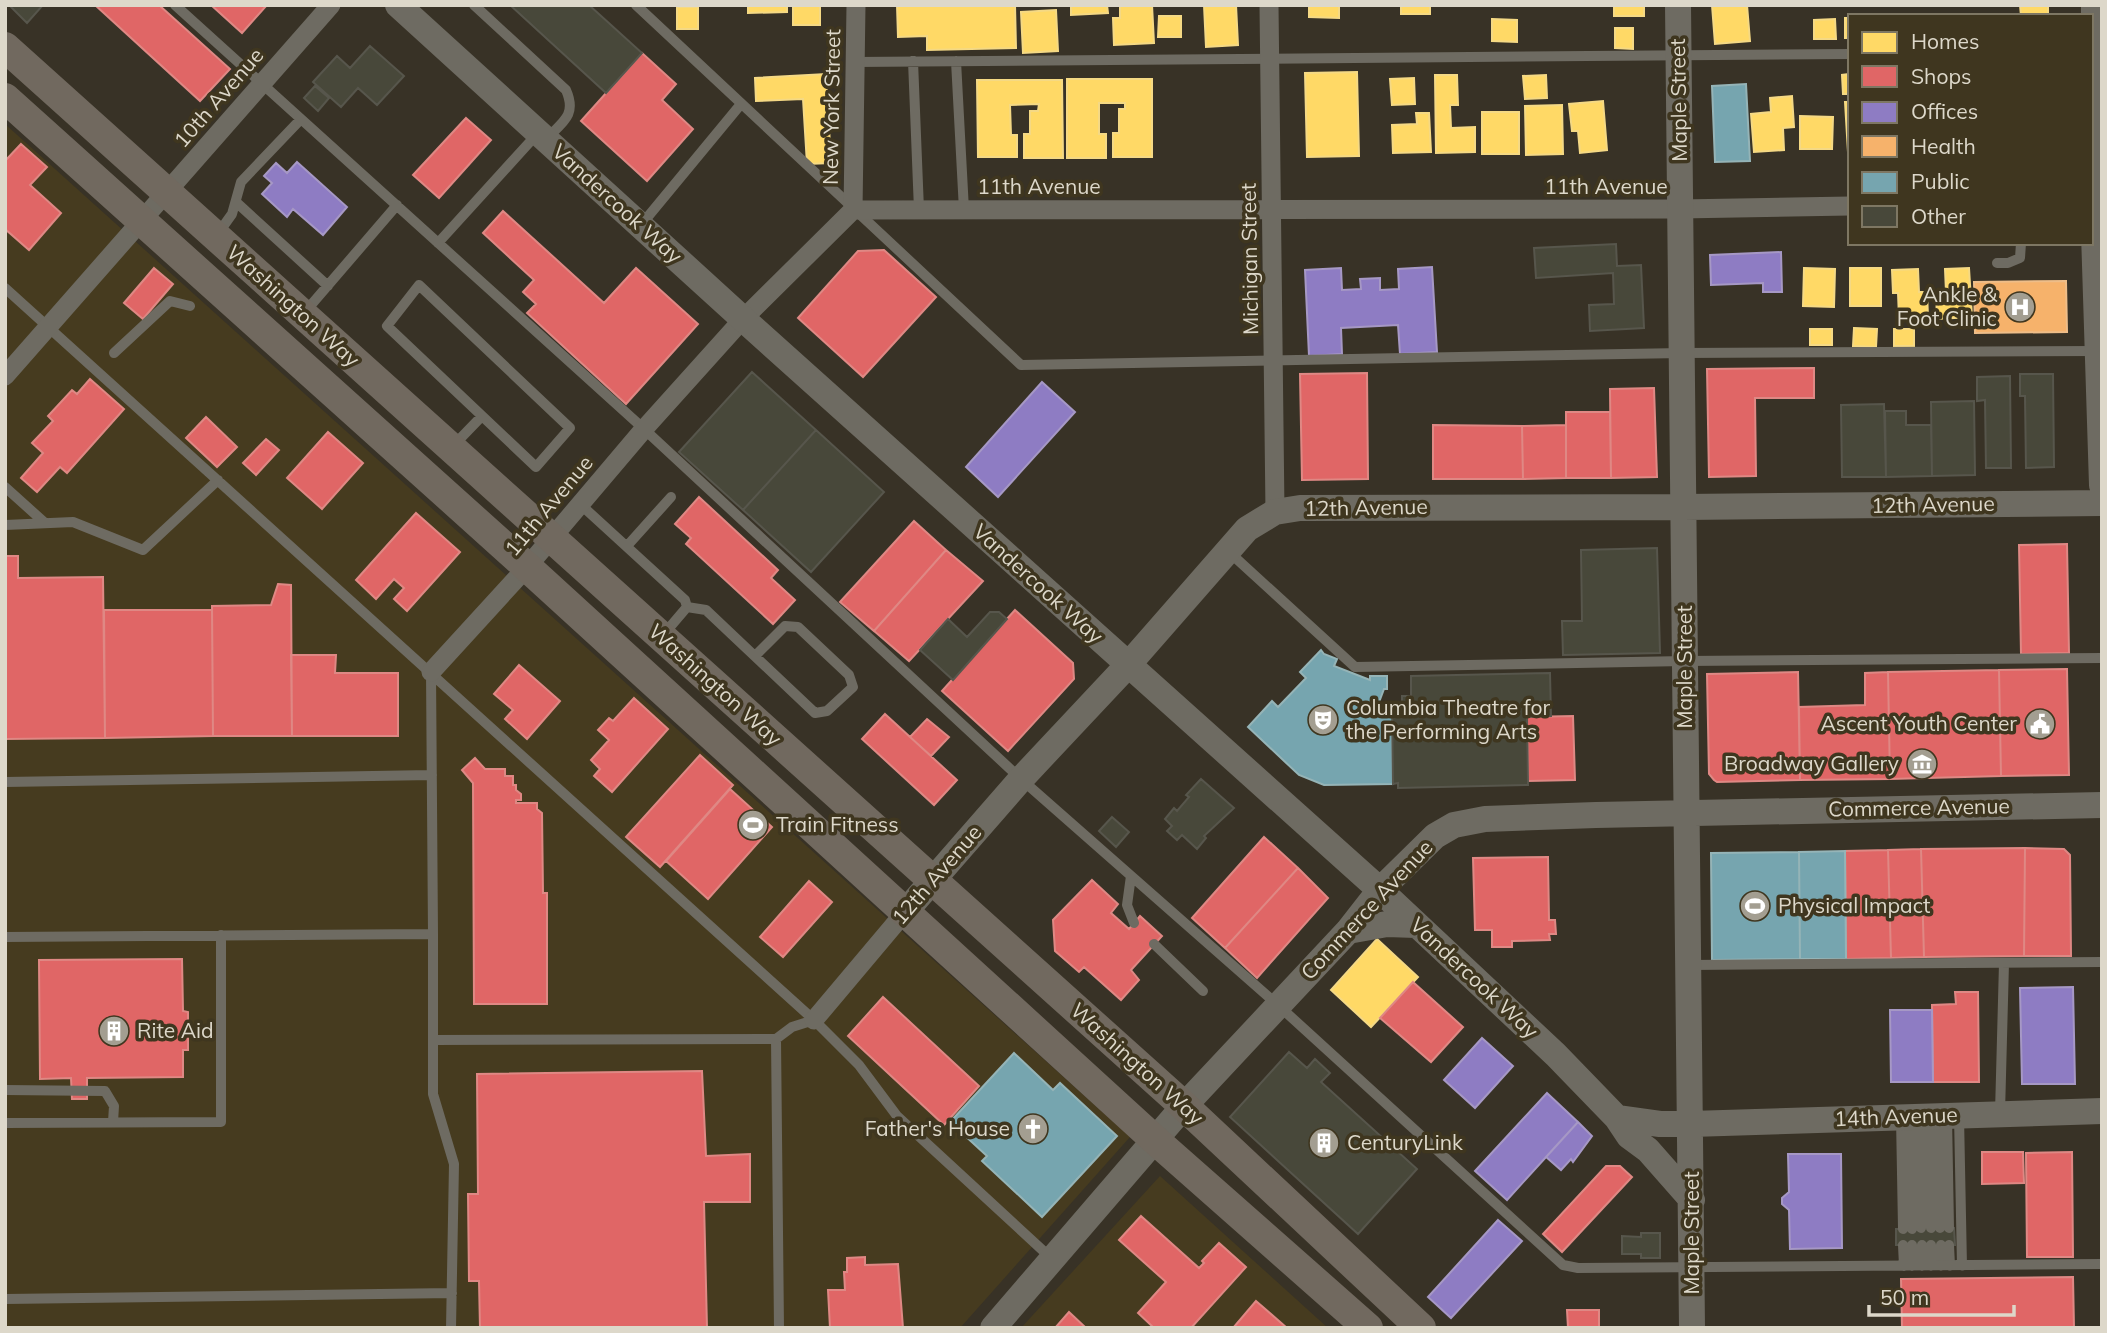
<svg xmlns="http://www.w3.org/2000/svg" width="2107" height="1333" font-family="Mulish,sans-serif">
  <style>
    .built { fill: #463b1f }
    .homes { fill: #ffd966; stroke: #f5d984; stroke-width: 2 }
    .shops { fill: #e06666; stroke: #df8884; stroke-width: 2 }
    .offices { fill: #8e7cc3; stroke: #a698c5; stroke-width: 2 }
    .health { fill: #f6b26b; stroke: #eebd88; stroke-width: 2 }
    .public { fill: #76a5af; stroke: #95b4b7; stroke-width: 2 }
    .building { fill: #48483a; stroke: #57564c; stroke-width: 2 }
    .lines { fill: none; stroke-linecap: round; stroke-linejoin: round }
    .lane { stroke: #6e6b62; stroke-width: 10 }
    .street { stroke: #6e6b62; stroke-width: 19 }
    .secondary { stroke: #6e6b62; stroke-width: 26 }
    .primary { stroke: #71695f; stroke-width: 30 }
    .labels { text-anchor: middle; stroke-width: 7; stroke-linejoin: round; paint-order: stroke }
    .street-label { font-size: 21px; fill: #ddd8ca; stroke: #3f361f }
    .poi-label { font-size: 21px; fill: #ddd8ca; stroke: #3f361f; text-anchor: start }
  </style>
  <rect width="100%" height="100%" fill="#383226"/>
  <path class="built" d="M5 124 1130 1137 960 1328H5Z
    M1160 1176 1328 1328H1021Z"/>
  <path class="homes" d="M748 5H787V12L748 13Z
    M793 5H820V25H793Z
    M897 5H1015L1016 48 927 50V36L898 37Z
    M1071 5H1107L1108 13 1071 15Z
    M1120 5H1152L1154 43 1114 45 1113 18H1120Z
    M1204 5H1236L1238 45 1206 47Z
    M1309 5H1339V18L1309 17Z
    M1401 5H1430V14H1401Z
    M1614 5H1644V16H1614Z
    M1712 5H1747L1750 41 1715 44Z
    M2020 5H2048V16H2021Z
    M677 7H698V29H677Z
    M1056 10 1058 51 1023 53 1021 12Z
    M1159 16H1181V37H1158Z
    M1845 18H1850V38H1845Z
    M1492 19 1517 20V42L1492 41Z
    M1835 19 1836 39H1814V20Z
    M1615 28H1633V49L1615 48Z
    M1357 72 1359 156 1307 157 1305 73Z
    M826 74 831 163 807 164 803 99 756 101 755 78Z
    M1850 74V94H1843L1842 75Z
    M1435 75H1457L1458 105H1450L1451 128 1475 127V152L1436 153Z
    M1546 75 1547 98 1525 99 1523 76Z
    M1414 78 1415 104 1392 105 1390 79Z
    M1067 79H1152V157H1113V133H1119V109H1125V103H1099V134H1106V158H1067Z
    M977 80H1062L1063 158H1024V134H1030V111H1038L1039 104 1010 105 1011 135H1017V157H978Z
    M1792 96 1794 127 1783 128 1784 150 1754 152 1751 114 1771 112 1770 98Z
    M1603 101 1607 150 1580 153 1578 131H1572L1569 104Z
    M1845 102H1850V152H1848Z
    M1562 105 1563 154 1526 155 1525 106Z
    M1482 112H1519V154H1482Z
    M1416 113H1429L1431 152 1393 153 1392 125 1417 124Z
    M1800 116 1833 117 1832 149H1800Z
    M1804 268 1835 269 1834 307 1803 306Z
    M1850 268H1881V306H1850Z
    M1969 268 1972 317 1937 319 1936 293 1946 292 1945 269Z
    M1918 269 1919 292H1927L1928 317 1899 318 1898 293H1893L1892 270Z
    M1854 328 1877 329 1876 347 1853 346Z
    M1810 329H1832V345H1810Z
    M1894 329H1914V346H1894Z
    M1377 939 1418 977 1371 1027 1331 990Z"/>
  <path class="shops" d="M95 5H159L230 69 200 101Z
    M211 5H267L242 33Z
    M642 53 676 84 662 100 693 129 647 181 581 121Z
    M466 118 491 140 439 198 413 175Z
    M21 144 47 167 30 185 61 213 29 250 5 229V161Z
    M503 211 604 303 636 268 698 324 626 404 527 313 536 304 523 292 534 280 483 233Z
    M884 250 936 297 863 377 798 318 858 251Z
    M154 268 173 284 143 319 124 303Z
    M1814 368V398H1755L1756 476 1709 477 1707 369Z
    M1367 373 1368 479 1302 480 1300 374Z
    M90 379 124 409 67 473 60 467 37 492 21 478 43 453 32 443 53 421 48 416 72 390 77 394Z
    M1654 388 1657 477 1611 478 1610 389Z
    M1566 412H1610L1611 478H1566Z
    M206 417 237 447 217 467 186 438Z
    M1433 425 1522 426 1523 479H1433Z
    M1566 425V478L1523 479 1522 426Z
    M328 432 363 463 322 509 287 478Z
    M266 439 279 450 256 475 243 463Z
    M699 497 778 570 771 578 795 600 773 624 686 544 691 538 675 524Z
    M416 513 460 552 407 611 394 599 404 588 394 579 376 599 356 580Z
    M914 521 946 550 874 631 840 602Z
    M2067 544 2069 653 2021 654 2019 545Z
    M946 550 983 581 909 661 874 631Z
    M5 556H18V578L103 577 105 738 5 739Z
    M278 584 291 585 292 736H213L212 606 271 605Z
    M104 610H212L213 736 105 738Z
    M1015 610 1073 663 1074 679 1008 751 942 691Z
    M291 655H336L335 673H398V736H292Z
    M519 665 560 701 527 739 505 719 513 710 494 694Z
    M2067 669 2069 775 2001 776 1999 670Z
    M1999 670 2001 776 1890 779 1888 672Z
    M1798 672 1800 780 1717 782 1714 780 1709 774 1707 674Z
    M1888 672 1890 779 1800 780 1799 707 1865 705V673Z
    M634 698 668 729 612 792 594 776 600 769 591 760 609 740 598 730 609 718 613 721Z
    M885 714 957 780 934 805 862 739Z
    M1573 716 1575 780 1528 781 1527 717Z
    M927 719 949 737 931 756 910 737Z
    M700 755 733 785 660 867 626 837Z
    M475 758 485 769H505V776H513V785H516V790L521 794V800H516V803H537V809L542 813 543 893H547V1004H474L473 783 462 770Z
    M730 789 772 827 708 899 666 861Z
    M1264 837 1298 868 1225 948 1192 918Z
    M2025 848 2064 849 2070 855 2071 956H2024Z
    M2025 848 2024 956 1924 957 1921 849Z
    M1921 849 1924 957 1891 958 1888 850Z
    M1888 850 1891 958 1846 959 1845 851Z
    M1548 857 1549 920H1555L1556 934H1549L1550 940 1512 941V947H1492V930H1475L1473 858Z
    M1298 868 1328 898 1257 978 1225 948Z
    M1092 880 1118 904 1111 913 1129 929 1140 916 1162 936 1131 970 1139 980 1121 1000 1084 967 1079 972 1055 951 1053 920Z
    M809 881 832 902 783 957 760 937Z
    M182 959 183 1011 188 1012V1050H183V1077L87 1078V1099H72L71 1078 40 1079 39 960Z
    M1413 982 1463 1027 1431 1062 1380 1018Z
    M1955 992H1978L1979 1082H1933L1932 1005 1956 1004Z
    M883 997 979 1086 944 1125 848 1036Z
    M702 1071 706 1156 750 1154V1202H704L707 1328H480L479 1281H469L468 1194H478L477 1074Z
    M1982 1152H2023L2024 1183 1982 1184Z
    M2072 1152 2073 1257H2027L2026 1153Z
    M1606 1166H1620L1632 1177 1562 1252 1543 1234Z
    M1141 1216 1199 1268 1204 1263 1202 1261 1219 1243 1246 1267 1191 1328H1154L1138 1313 1166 1282 1119 1240Z
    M865 1257V1265L898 1264 903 1328H830L828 1290H845L844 1272H847V1258Z
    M2073 1277 2074 1328H1902L1901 1279Z
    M1256 1301 1287 1328H1233Z
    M1567 1310H1599V1328H1568Z
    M1069 1312 1085 1327 1084 1328H1055Z"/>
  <path class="offices" d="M297 162 347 207 323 235 293 209 287 217 262 194 272 183 264 176 276 163 287 173Z
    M1781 252 1782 292H1763V283L1711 285 1710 255Z
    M1432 267 1437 352 1400 354 1398 325 1341 328 1342 354 1309 356 1305 270 1341 268 1342 290 1361 289 1360 279 1380 278V290L1399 289 1398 269Z
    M1042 382 1075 412 998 497 966 467Z
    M2073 987 2075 1084H2022L2020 988Z
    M1890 1010H1932L1933 1082H1891Z
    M1482 1038 1513 1066 1475 1108 1444 1080Z
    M1547 1093 1578 1122 1507 1200 1475 1171Z
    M1578 1122 1592 1136 1573 1162 1571 1159 1561 1170 1546 1157Z
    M1788 1154H1841L1842 1248 1790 1249 1789 1210 1782 1204V1198L1789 1192Z
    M1498 1220 1522 1241 1451 1318 1428 1297Z"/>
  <path class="health" d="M2066 281 2067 332 1975 333 1974 282Z"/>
  <path class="public" d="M1746 84 1750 161 1715 162 1712 86Z
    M1321 650 1324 654 1337 659 1334 666 1370 680V676H1387V689H1384L1375 713 1392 712 1393 784 1324 785 1299 775 1248 727 1272 701 1278 707 1306 678 1300 672Z
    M1845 851 1846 959H1800L1799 852Z
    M1799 852 1800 959 1712 960 1711 853Z
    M1014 1053 1053 1090 1060 1083 1117 1136 1042 1217 982 1161 987 1156 950 1122Z"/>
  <path class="building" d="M9 5H43L27 23Z
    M510 5H589L642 53 606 93Z
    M370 46 404 76 377 105 358 88 341 107 313 82 337 56 350 68Z
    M315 86 329 98 318 111 304 98Z
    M1616 244 1617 266 1641 265 1644 328 1590 331 1589 305 1614 304 1613 273 1536 278 1534 248Z
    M752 372 816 430 743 510 679 452Z
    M2020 374H2053L2054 467 2026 468 2025 396H2020Z
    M2010 376 2011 468H1986L1985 400 1977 401V377Z
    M1974 401 1975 475 1932 476 1931 402Z
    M1884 404 1886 477H1842L1841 405Z
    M1885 411H1906V425H1931L1932 476 1886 477Z
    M816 430 884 492 811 572 743 510Z
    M1657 548 1660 653 1563 655 1562 621H1582L1581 550Z
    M990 612H999L1007 619 953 680 920 650 948 619 967 637Z
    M1550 673 1551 716 1527 717 1528 785 1398 788V783L1393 784 1392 705H1402V696H1411V676Z
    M1201 779 1234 808 1204 836 1206 838 1197 849 1182 835 1177 840 1167 831 1172 826 1165 819 1174 808 1177 811 1189 797 1186 795Z
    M1112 817 1129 832 1116 847 1099 831Z
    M1289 1052 1307 1068 1315 1059 1330 1073 1321 1082 1417 1169 1358 1234 1230 1117Z
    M1954 1228 1955 1245H1896V1229Z
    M1641 1233H1660V1258H1641V1254H1622V1236L1641 1237Z"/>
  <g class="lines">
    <path class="lane" d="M175 5 644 429 1021 779 1279 1006 1563 1265 1578 1268 2102 1264
      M474 5 566 90C577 115 563 122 546 139
      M636 5 1021 365 1682 353 2098 351
      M913 61 919 210
      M956 61 964 210
      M855 62 1850 54
      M236 202 328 286
      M641 225 741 104
      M217 235 232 214 241 182 301 119
      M438 243 538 133
      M1997 263H2008L2020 258 2021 243
      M419 285 570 428 536 467 387 326Z
      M5 288 814 1020 859 1065 897 1116 1051 1258
      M305 312 397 205
      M114 353 170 301 190 306
      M454 445 482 416
      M5 487 45 523
      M580 504 685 600 687 607 664 634
      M5 525 73 522 143 550 218 480
      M627 546 671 497
      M1228 551 1355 667 1685 661 2102 658
      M687 607 706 610 815 713 827 711 853 687 849 675 798 627 785 626 755 656
      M5 782 432 775
      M1131 876 1127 905 1134 923
      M433 934V1094L454 1164 451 1328
      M5 937 433 934 431 672
      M1154 944 1203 991
      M1689 965 2102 962
      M433 1040 776 1039
      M5 1090 105 1091 114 1106 113 1122
      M2000 1113 2004 963
      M1939 1116 1940 1228
      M1947 1116 1949 1228
      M1959 1116 1962 1266
      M1910 1117 1912 1229
      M1919 1117 1921 1228
      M1929 1117 1931 1228
      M1901 1118 1903 1229
      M5 1123 221 1122V935
      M1903 1245 1904 1266
      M1912 1245V1266
      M1922 1245V1266
      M1931 1245V1266
      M1941 1245V1266
      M1949 1245 1950 1266
      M5 1299 452 1293
      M779 1328 776 1039 792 1027 814 1020"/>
    <path class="street" d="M1269 5 1275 512
      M853 210 856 5
      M5 376 331 5
      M431 672 527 567 644 429 743 319 853 210 1680 209 1850 206
      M814 1020 905 912"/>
    <path class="secondary" d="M398 5 743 319 1380 890 1556 1055 1617 1118 1629 1136 1648 1150 1692 1200
      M1678 5 1692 1328
      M2094 5 2093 202 2102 485
      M905 912 1021 779 1128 665 1247 529 1275 512 1300 508 1684 507 2102 503
      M1348 931 1387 924 1416 925
      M1617 1118 1660 1124H1691L2102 1111
      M993 1328 1184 1106 1348 931 1380 890 1435 836 1454 825 1485 819 1596 815 2102 805"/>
    <path class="primary" d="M5 47 1184 1106 1421 1328
      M5 98 527 567 1155 1140 1368 1328"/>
  </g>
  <defs>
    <g id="hospital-disc" transform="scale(1.575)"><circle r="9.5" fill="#a39e91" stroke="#3f361f"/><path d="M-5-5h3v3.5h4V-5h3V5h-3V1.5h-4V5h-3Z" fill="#fff"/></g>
    <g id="theatre-disc" transform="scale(1.575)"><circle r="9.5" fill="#a39e91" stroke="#3f361f"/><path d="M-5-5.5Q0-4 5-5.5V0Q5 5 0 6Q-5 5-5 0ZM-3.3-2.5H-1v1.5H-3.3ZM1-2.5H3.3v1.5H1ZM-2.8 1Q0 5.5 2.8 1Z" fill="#fff"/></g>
    <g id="civic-disc" transform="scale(1.575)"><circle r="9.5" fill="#a39e91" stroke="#3f361f"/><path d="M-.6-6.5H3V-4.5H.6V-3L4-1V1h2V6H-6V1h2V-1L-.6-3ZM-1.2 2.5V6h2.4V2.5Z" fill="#fff"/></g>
    <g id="museum-disc" transform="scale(1.575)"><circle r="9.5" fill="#a39e91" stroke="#3f361f"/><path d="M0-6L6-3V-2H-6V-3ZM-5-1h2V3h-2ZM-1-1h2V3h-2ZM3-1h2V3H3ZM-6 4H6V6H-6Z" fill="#fff"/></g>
    <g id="stadium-disc" transform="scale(1.575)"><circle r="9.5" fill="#a39e91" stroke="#3f361f"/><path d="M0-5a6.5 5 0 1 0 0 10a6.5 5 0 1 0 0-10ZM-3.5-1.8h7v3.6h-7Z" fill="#fff"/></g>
    <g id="building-disc" transform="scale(1.575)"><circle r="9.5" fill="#a39e91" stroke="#3f361f"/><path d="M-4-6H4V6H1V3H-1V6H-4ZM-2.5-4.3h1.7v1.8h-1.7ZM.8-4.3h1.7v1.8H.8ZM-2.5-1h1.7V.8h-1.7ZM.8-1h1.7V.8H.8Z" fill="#fff"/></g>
    <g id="church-disc" transform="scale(1.575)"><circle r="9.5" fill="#a39e91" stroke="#3f361f"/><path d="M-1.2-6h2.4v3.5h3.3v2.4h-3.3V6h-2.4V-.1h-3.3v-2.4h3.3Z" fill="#fff"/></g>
  </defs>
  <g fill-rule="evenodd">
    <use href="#hospital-disc" x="2020" y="307"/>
    <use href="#theatre-disc" x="1323" y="720"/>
    <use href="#civic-disc" x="2040" y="724"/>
    <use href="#museum-disc" x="1922" y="764"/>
    <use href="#stadium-disc" x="753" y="825"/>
    <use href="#stadium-disc" x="1755" y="906"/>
    <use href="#building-disc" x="114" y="1031"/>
    <use href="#church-disc" x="1033" y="1129"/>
    <use href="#building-disc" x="1324" y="1143"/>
  </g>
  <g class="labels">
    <g class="street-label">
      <text transform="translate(219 98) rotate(-49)" y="7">10th Avenue</text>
      <text transform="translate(1679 100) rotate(-91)" y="7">Maple Street</text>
      <text transform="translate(832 107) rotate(-89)" y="7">New York Street</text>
      <text x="1039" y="194">11th Avenue</text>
      <text x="1606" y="194">11th Avenue</text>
      <text transform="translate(617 204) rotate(42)" y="7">Vandercook Way</text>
      <text transform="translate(1250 259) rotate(-91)" y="7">Michigan Street</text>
      <text transform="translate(293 306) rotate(42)" y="7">Washington Way</text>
      <text transform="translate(1933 505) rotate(-1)" y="7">12th Avenue</text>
      <text transform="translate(549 506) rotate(-50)" y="7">11th Avenue</text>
      <text transform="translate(1366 508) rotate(-1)" y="7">12th Avenue</text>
      <text transform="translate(1038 584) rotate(42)" y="7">Vandercook Way</text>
      <text transform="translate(1685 667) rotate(-90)" y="7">Maple Street</text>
      <text transform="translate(715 685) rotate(42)" y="7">Washington Way</text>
      <text transform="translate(1919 808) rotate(-1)" y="7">Commerce Avenue</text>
      <text transform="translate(937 875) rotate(-49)" y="7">12th Avenue</text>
      <text transform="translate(1367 910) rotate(-47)" y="7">Commerce Avenue</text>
      <text transform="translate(1474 978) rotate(43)" y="7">Vandercook Way</text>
      <text transform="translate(1137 1064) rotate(42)" y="7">Washington Way</text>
      <text transform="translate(1896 1117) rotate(-2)" y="7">14th Avenue</text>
      <text transform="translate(1692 1233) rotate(-90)" y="7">Maple Street</text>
    </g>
    <g class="poi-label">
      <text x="1997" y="302" text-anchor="end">Ankle &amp;<tspan x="1997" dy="24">Foot Clinic</tspan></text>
      <text x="1346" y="715">Columbia Theatre for<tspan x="1346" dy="24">the Performing Arts</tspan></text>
      <text x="2017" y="731" text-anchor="end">Ascent Youth Center</text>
      <text x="1899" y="771" text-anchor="end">Broadway Gallery</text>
      <text x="776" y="832">Train Fitness</text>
      <text x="1778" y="913">Physical Impact</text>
      <text x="137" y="1038">Rite Aid</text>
      <text x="1010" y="1136" text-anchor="end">Father's House</text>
      <text x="1347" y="1150">CenturyLink</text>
    </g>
  </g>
  <rect width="2107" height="1333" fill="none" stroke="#ddd8ca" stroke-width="14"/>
  <rect x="1848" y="14" width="245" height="231" fill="#3f361f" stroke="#7e7763" stroke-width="2"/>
  <rect x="1862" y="32" width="35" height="21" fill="#ffd966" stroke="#7e7763" stroke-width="2"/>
  <text x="1911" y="49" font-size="21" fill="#ddd8ca">Homes</text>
  <rect x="1862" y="66" width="35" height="21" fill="#e06666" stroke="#7e7763" stroke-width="2"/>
  <text x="1911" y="84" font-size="21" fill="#ddd8ca">Shops</text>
  <rect x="1862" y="102" width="35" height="21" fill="#8e7cc3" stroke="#7e7763" stroke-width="2"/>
  <text x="1911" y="119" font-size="21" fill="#ddd8ca">Offices</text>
  <rect x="1862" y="136" width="35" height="21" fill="#f6b26b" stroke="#7e7763" stroke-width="2"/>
  <text x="1911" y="154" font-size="21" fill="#ddd8ca">Health</text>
  <rect x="1862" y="172" width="35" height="21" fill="#76a5af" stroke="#7e7763" stroke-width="2"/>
  <text x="1911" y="189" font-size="21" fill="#ddd8ca">Public</text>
  <rect x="1862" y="206" width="35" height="21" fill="#48483a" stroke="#7e7763" stroke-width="2"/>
  <text x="1911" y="224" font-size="21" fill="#ddd8ca">Other</text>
  <path d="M1869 1305v10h145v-10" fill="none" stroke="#ddd8ca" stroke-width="3.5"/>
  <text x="1880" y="1305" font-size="21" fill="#ddd8ca" stroke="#3f361f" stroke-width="5" paint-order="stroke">50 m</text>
</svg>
